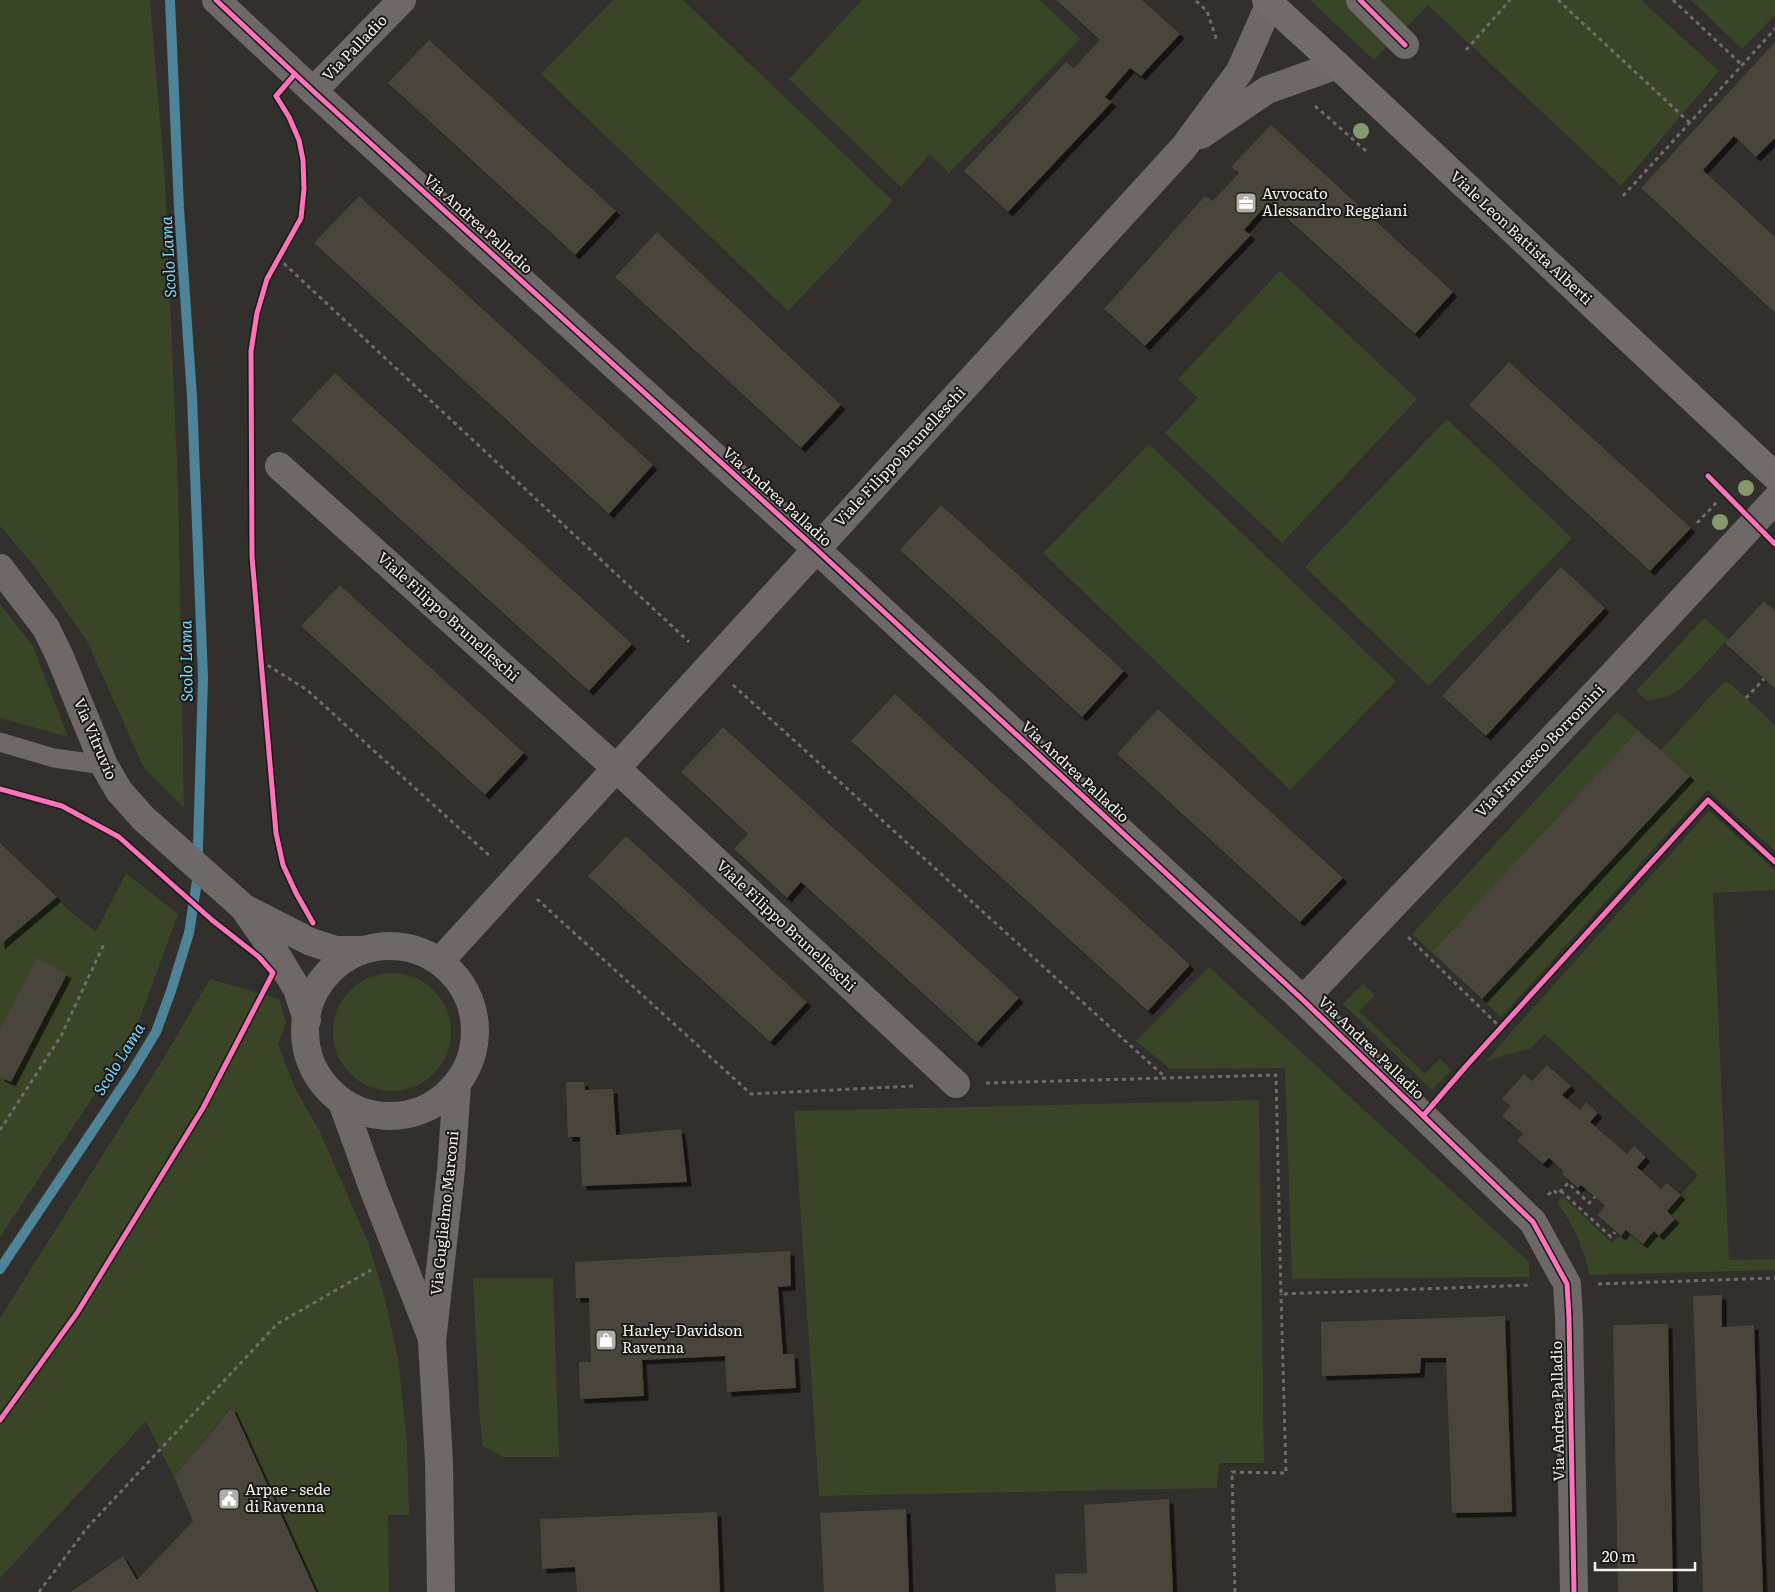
<svg xmlns="http://www.w3.org/2000/svg" width="1775" height="1592" font-family="Literata,serif">
  <style>
    .green { fill: #3a4527 }
    .lines { fill: none; stroke-linecap: round; stroke-linejoin: round }
    .stream { stroke: #4f8397; stroke-width: 10 }
    .building { fill: #48453a; filter: url(#shadow) }
    .path { stroke: #716c6c; stroke-width: 3; stroke-dasharray: 4 4; stroke-linecap: butt }
    .lane { stroke: #6e6869; stroke-width: 19 }
    .street { stroke: #6e6869; stroke-width: 28 }
    .secondary { stroke: #716b6b; stroke-width: 28 }
    .cycleway-casing { stroke: #1a1916; stroke-width: 8 }
    .cycleway { stroke: #fb73b8; stroke-width: 5 }
    .tree { fill: #87976e }
    .labels { text-anchor: middle; stroke-width: 4; stroke-linejoin: round; paint-order: stroke }
    .street-label { font-size: 15px; fill: #f3f2ee; stroke: #1a1916 }
    .poi-label { font-size: 15px; fill: #f3f2ee; stroke: #1a1916; text-anchor: start }
    .water-label { font-size: 16px; font-style: italic; fill: #7fd9fd; stroke: #1a1916 }
  </style>
  <defs>
    <filter id="shadow"><feDropShadow dx="4.5" dy="4.5" stdDeviation="0" flood-color="#0009"/></filter>
  </defs>
  <rect width="100%" height="100%" fill="#31302d"/>
  <path class="green" d="M0 0H150L165 181 178 488 184 808 144 768 87 641 35 567 0 526Z
    M613 0H683L893 201 788 311 541 74Z
    M862 0H1040L1080 39 949 173 930 154 901 187 789 79Z
    M1310 0H1641L1719 71 1621 186 1428 5 1374 60Z
    M1691 0H1775V15L1742 49Z
    M1280 271 1417 399 1282 543 1165 433 1198 398 1178 379Z
    M1447 419 1572 538 1429 686 1305 567Z
    M1149 444 1396 681 1290 790 1043 553Z
    M0 604 33 646 68 737 0 718Z
    M1704 618 1728 639 1682 688 1666 697 1647 701 1636 691Z
    M1724 682 1731 684 1775 725V851L1707 790 1501 1017 1412 934 1617 712 1661 750Z
    M1709 811 1775 870V890L1713 893 1729 1260 1775 1259V1270L1590 1275C1584 1251 1573 1222 1557 1203L1562 1196 1612 1243 1626 1230 1654 1231 1660 1236 1675 1219 1667 1211 1698 1175 1545 1034 1530 1049 1508 1054 1485 1062Z
    M126 873 178 914 133 1037 0 1237V945L57 897 66 908 96 932Z
    M1209 967 1529 1262 1530 1277 1292 1279 1285 1068 1170 1069 1136 1041Z
    M333 1032a59 59 0 1 1 118 0a59 59 0 1 1-118 0Z
    M210 979 279 999 286 1023 278 1044 294 1086 320 1132 368 1242 384 1295 398 1358 407 1443 409 1515H388L389 1592H316L231 1407 174 1477 146 1421 0 1578V1318L165 1056Z
    M1363 984 1375 995 1359 1011 1425 1074 1440 1059 1451 1070 1432 1090 1343 1004Z
    M1259 1100 1264 1463H1219L1217 1488 819 1496 794 1111Z
    M473 1278H553L559 1457H503L483 1446 480 1422Z"/>
  <g class="lines">
    <path class="stream" d="M0 1269 130 1075 156 1032 171 991 189 933 197 881 203 678 192 397 179 208 170 0"/>
  </g>
  <path class="building" d="M1056 0H1142L1180 34 1141 76 1130 68 1105 97 1112 102 1008 212 964 171 1066 62 1074 68 1100 40Z
    M429 40 616 211 575 255 388 83Z
    M1775 42V138L1756 157 1734 136 1703 170 1775 237V313L1641 188Z
    M1271 125 1453 292 1415 334 1269 202 1244 230 1251 235 1145 346 1104 309 1205 196 1213 201 1239 173 1231 167Z
    M359 196 653 465 609 514 314 243Z
    M657 232 841 405 801 448 615 277Z
    M1509 362 1691 528 1650 571 1469 405Z
    M335 373 632 644 589 691 291 420Z
    M941 505 1124 671 1082 717 900 550Z
    M1561 567 1605 608 1486 736 1442 696Z
    M340 585 524 753 485 795 301 626Z
    M1764 601 1775 611V689L1725 643Z
    M895 694 1190 965 1148 1011 851 741Z
    M1158 709 1343 878 1300 922 1117 754Z
    M723 727 1019 998 977 1043 801 882 787 898 734 849 748 834 681 772Z
    M1638 731 1690 776 1482 999 1432 952Z
    M626 836 807 1002 770 1042 588 876Z
    M0 843 57 897 0 945Z
    M37 958 67 974 11 1082 0 1077V1029Z
    M1547 1065 1571 1086 1562 1095 1580 1110 1586 1102 1598 1113 1590 1122 1627 1154 1634 1146 1646 1157 1637 1167 1661 1189 1667 1183 1681 1195 1667 1211 1675 1219 1659 1236 1654 1231 1643 1244 1626 1230 1621 1236 1597 1215 1605 1206 1581 1185 1578 1188 1562 1174 1564 1172 1549 1158 1543 1164 1517 1141 1523 1134 1502 1116 1510 1106 1502 1099 1524 1074 1532 1081Z
    M566 1082H584L585 1090 613 1089 616 1135 681 1129 687 1182 582 1186 580 1137H568Z
    M790 1251 791 1286 778 1287 783 1354H794L796 1388 727 1392 725 1356 642 1360 644 1396 580 1399 579 1362H591L589 1298H576L575 1262Z
    M1722 1295V1327L1754 1325 1763 1592H1703L1693 1296Z
    M1505 1316 1512 1512 1452 1513 1446 1358H1421L1420 1373 1322 1376 1321 1322Z
    M1668 1324 1673 1592H1618L1613 1325Z
    M232 1407 316 1592H71L123 1556 137 1580 193 1521 174 1477Z
    M1169 1499 1173 1592H1056L1055 1574 1087 1573 1084 1505Z
    M906 1509 909 1592H824L820 1513Z
    M717 1512 720 1592H577L575 1567 542 1569 540 1519Z"/>
  <g class="lines">
    <path class="path" d="M1558 0 1690 123
      M1673 0 1742 65
      M1196 1 1207 11 1217 41
      M1466 50 1510 0
      M1315 106 1330 119 1366 151
      M1623 196 1775 29
      M278 258 689 642
      M1697 523 1717 502
      M261 661 307 690 492 858
      M733 685 1165 1077
      M1746 698 1764 679
      M537 899 751 1094 913 1086
      M1408 937 1501 1028
      M986 1083 1276 1075 1281 1294 1532 1285
      M0 1130 61 1036 104 944
      M1561 1191 1611 1237 1615 1232
      M1548 1195 1553 1190 1558 1194 1568 1183 1589 1203 1595 1197
      M1598 1284 1775 1278
      M39 1592 87 1528 277 1324 371 1270
      M1235 1592 1232 1472 1286 1473 1281 1294"/>
    <path class="lane" d="M0 742 54 758 104 765"/>
    <path class="street" d="M216 0 313 91 816 549 1303 1000 1533 1222 1567 1284 1569 1317 1574 1592
      M1360 0 1405 45
      M313 91 402 0
      M1201 135 1267 90 1337 65
      M279 466 617 769 956 1084
      M0 568 46 628 60 657 104 765 119 791 143 818 243 907 276 954 297 989 307 1020
      M246 909 311 942 336 950H364
      M305 1031a85 85 0 1 1 170 0a85 85 0 1 1-170 0Z
      M440 961 1184 147 1240 71 1270 3
      M1303 1000 1607 681 1775 500
      M342 1102 374 1191 431 1336
      M441 1592 439 1462 432 1341 451 1171 457 1085"/>
    <path class="secondary" d="M1266 0 1337 65 1775 476"/>
    <g class="cycleway-casing">
      <path id="cycleway" d="M216 0 313 91 816 549 1303 1000 1533 1222 1567 1284 1569 1317 1574 1592
        M1360 0 1405 45
        M295 74 276 96 289 117 299 140 303 160 304 189 301 218 267 279 257 313 251 351 252 557 276 833 283 865 296 893 313 923
        M1708 476 1775 544
        M0 789 62 806 119 837 212 920 259 957 273 973 203 1108 77 1313 0 1420
        M1423 1116 1467 1065 1708 800 1775 862"/>
    </g>
    <use href="#cycleway" class="cycleway"/>
  </g>
  <g class="tree">
    <circle cx="1361" cy="131" r="8"/>
    <circle cx="1746" cy="488" r="8"/>
    <circle cx="1720" cy="522" r="8"/>
  </g>
  <defs>
    <g id="office-square" transform="scale(1.125)"><rect x="-9" y="-9" width="18" height="18" rx="4" fill="#afaeaa" stroke="#1a1916"/><path d="M-6-3h4V-5.5h4V-3h4V5H-6ZM-1-4.5V-3h2v-1.5ZM-6 0V1H6V0Z" fill="#fff"/></g>
    <g id="shop-square" transform="scale(1.125)"><rect x="-9" y="-9" width="18" height="18" rx="4" fill="#afaeaa" stroke="#1a1916"/><path d="M-5-2.5h2.3a2.7 3.5 0 0 1 5.4 0H5L5.5 6h-11ZM-1.5-2.5h3a1.5 2.3 0 0 0-3 0Z" fill="#fff"/></g>
    <g id="civic-square" transform="scale(1.125)"><rect x="-9" y="-9" width="18" height="18" rx="4" fill="#afaeaa" stroke="#1a1916"/><path d="M-.6-6.5H3V-4.5H.6V-3L4-1V1h2V6H-6V1h2V-1L-.6-3ZM-1.2 2.5V6h2.4V2.5Z" fill="#fff"/></g>
  </defs>
  <g fill-rule="evenodd">
    <use href="#office-square" x="1246" y="203"/>
    <use href="#shop-square" x="606" y="1340"/>
    <use href="#civic-square" x="229" y="1499"/>
  </g>
  <g class="labels">
    <g class="street-label">
      <text transform="translate(355 48) rotate(-46)" y="5">Via Palladio</text>
      <text transform="translate(478 224) rotate(42)" y="5">Via Andrea Palladio</text>
      <text transform="translate(1521 238) rotate(43)" y="5">Viale Leon Battista Alberti</text>
      <text transform="translate(900 457) rotate(-47)" y="5">Viale Filippo Brunelleschi</text>
      <text transform="translate(777 497) rotate(42)" y="5">Via Andrea Palladio</text>
      <text transform="translate(448 617) rotate(42)" y="5">Viale Filippo Brunelleschi</text>
      <text transform="translate(95 739) rotate(67)" y="5">Via Vitruvio</text>
      <text transform="translate(1540 751) rotate(-46)" y="5">Via Francesco Borromini</text>
      <text transform="translate(1075 772) rotate(43)" y="5">Via Andrea Palladio</text>
      <text transform="translate(786 926) rotate(43)" y="5">Viale Filippo Brunelleschi</text>
      <text transform="translate(1371 1048) rotate(44)" y="5">Via Andrea Palladio</text>
      <text transform="translate(445 1213) rotate(-84)" y="5">Via Guglielmo Marconi</text>
      <text transform="translate(1558 1411) rotate(-91)" y="5">Via Andrea Palladio</text>
    </g>
    <g class="poi-label">
      <text x="1262" y="199">Avvocato<tspan x="1262" dy="17">Alessandro Reggiani</tspan></text>
      <text x="622" y="1336">Harley-Davidson<tspan x="622" dy="17">Ravenna</tspan></text>
      <text x="245" y="1495">Arpae - sede<tspan x="245" dy="17">di Ravenna</tspan></text>
    </g>
    <g class="water-label">
      <text transform="translate(168 257) rotate(-93)" y="6">Scolo Lama</text>
      <text transform="translate(186 661) rotate(-91)" y="6">Scolo Lama</text>
      <text transform="translate(119 1059) rotate(-58)" y="6">Scolo Lama</text>
    </g>
  </g>
  <path d="M1595 1562v8h100v-8" fill="none" stroke="#f3f2ee" stroke-width="2.5"/>
  <text x="1602" y="1562" font-size="15" fill="#f3f2ee" stroke="#1a1916" stroke-width="4" paint-order="stroke">20 m</text>
</svg>
